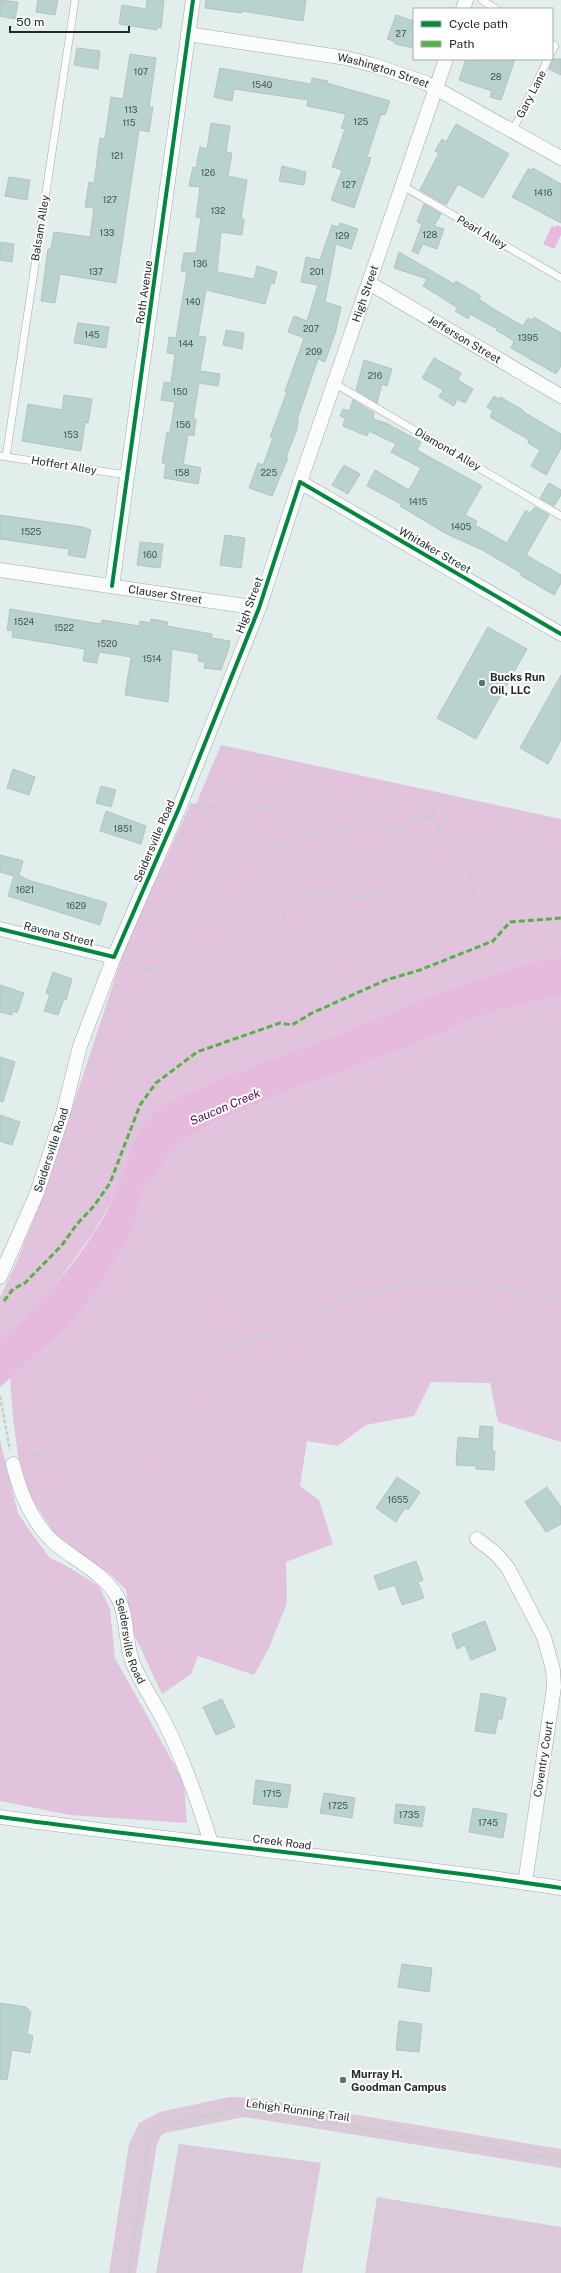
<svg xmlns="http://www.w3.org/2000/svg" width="561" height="2273" font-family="'Public Sans',sans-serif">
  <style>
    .green { fill: #dbc9da }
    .forest { fill: #e1c3de }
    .water { fill: #e5badd }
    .building { fill: #b7d2cf; stroke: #b8c2c1 }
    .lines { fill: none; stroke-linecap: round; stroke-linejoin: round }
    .service-casing { stroke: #a0a9a8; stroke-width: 8 }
    .minor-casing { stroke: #a0a9a8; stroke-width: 15 }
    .path { stroke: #c8cccb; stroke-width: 2.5; stroke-dasharray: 4 2; stroke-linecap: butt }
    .service { stroke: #fbfcfc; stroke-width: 7 }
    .minor { stroke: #fbfcfc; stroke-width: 14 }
    .quiet { stroke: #55b246; stroke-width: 3; stroke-dasharray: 6 3; stroke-linecap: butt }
    .cycleway-casing { stroke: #fff; stroke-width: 6 }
    .cycleway { stroke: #00873e; stroke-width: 4 }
    .poi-dot { fill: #656f6d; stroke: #fff; stroke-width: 1.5 }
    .labels { text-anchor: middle; stroke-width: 4; stroke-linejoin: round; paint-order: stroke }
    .number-label { font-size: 9px; fill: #475452 }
    .street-label { font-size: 11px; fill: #222a29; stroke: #fff }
    .poi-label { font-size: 11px; font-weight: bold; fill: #222a29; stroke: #fff; text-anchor: start }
    .water-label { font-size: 12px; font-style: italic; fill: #58084e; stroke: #fff }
  </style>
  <rect width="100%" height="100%" fill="#e2eeec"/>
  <path class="green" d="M229 2097 255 2098 561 2149V2168L244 2117 165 2133 161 2136 157 2144 136 2273H109L129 2144 139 2123 160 2112Z
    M179 2144 321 2163 302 2273H156Z
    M377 2197 561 2227V2273H365Z"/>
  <path class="forest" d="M221 745 561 819V957L499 973 440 994 284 1055 160 1107 132 1149 117 1192 92 1235 62 1276 40 1303 0 1338V1297L15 1266 44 1193 125 948 191 803 196 804Z
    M561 995V1442L498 1422 490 1383 431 1382 414 1416 366 1425 338 1446 307 1441 300 1486 319 1500 333 1544 286 1562 287 1603 268 1650 254 1675 198 1656 191 1674 162 1694 131 1628 126 1590 109 1573 83 1556 54 1533 32 1499 20 1470 13 1418 10 1377 34 1355 136 1219 144 1189 155 1172 168 1156 185 1140 211 1125 268 1099 410 1046 471 1020 502 1010Z
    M0 1440 18 1513 32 1534 50 1558 65 1565 99 1586 110 1609 115 1658 184 1782 187 1823 70 1815 0 1801Z"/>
  <path class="water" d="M556 225 561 227V235L554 249 543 244 552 226 555 228Z
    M561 957V995L502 1010 471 1020 410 1046 268 1099 211 1125 185 1140 168 1156 144 1189 136 1219 123 1246 95 1292 69 1324 0 1387V1338C43 1303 80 1260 107 1211 128 1174 127 1137 160 1107 219 1078 282 1056 343 1032 414 1004 486 972 561 957Z"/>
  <path class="building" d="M0 0 18 2 15 19 0 16Z
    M38 0H58L55 15 36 12Z
    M147 0H164L161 28 157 27V30L119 24 122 5 146 9Z
    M206 0H306L303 21 242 11V13L205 8Z
    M396 15 413 21 411 28 414 29V48L395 44 393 41 387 39Z
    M77 48 100 51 98 69 74 65Z
    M130 54 156 58 149 107H153L149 132 139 130 116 283 60 274 55 303 41 301 48 249H51L54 232 90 237 94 208 85 207 89 182 94 183 100 138 105 139 111 97 123 99Z
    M466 59H515L501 100 490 97 492 91 459 80Z
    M553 59H561V75L549 69Z
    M220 68 311 84 312 78 328 81 327 83 390 101 385 115 381 114 367 157 371 158 354 208 331 200 342 170 332 167 345 129 341 128 346 114 307 106 308 100 234 89 232 101 214 97Z
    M211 123 230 126 226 152 232 153 228 176 247 180 241 218 244 219 242 235 221 232 217 272 254 279 257 266 277 272 274 284 271 283 265 304 206 290 198 336 206 337 200 371 220 374 218 386 199 383 193 419H196L194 436 188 435 183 464 201 468 198 484 164 478 166 463H162L167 432H170L175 402 161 400 164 382 171 383 175 354 167 353 169 337 176 338 187 272 181 271 184 253H196L201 218 196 217 200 187 189 186 193 167 196 168 200 147 207 149Z
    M456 124 509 154 483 198 458 184 446 205 420 190 439 153 435 151 442 139 446 142Z
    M282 166 306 172 304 185 279 181Z
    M533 168 561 184V223L512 197 528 169 531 170Z
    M9 177 30 180 27 200 5 196Z
    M424 204 441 214 434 226 444 229 437 249 423 244 418 254 412 251 422 224 417 222Z
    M340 223 358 229 351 249 336 244 325 302 341 307 336 330 325 362 318 359 297 420H298L297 429 286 457 288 458 272 496 249 488 258 463 263 465 273 438 270 437 287 392 285 391 304 338 288 332 294 316 307 321 318 285 301 282 306 257 320 260 332 225 338 227Z
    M0 242 14 244 12 262 0 260Z
    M399 252 454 284 456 281 481 296 479 299 492 308 523 326 528 318 532 320 534 317 561 333V366L556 374 511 348 514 341 496 330 497 329 470 314 468 319 455 311 458 308 423 286 427 279 394 268Z
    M78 323 109 327 106 348 74 343Z
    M226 330 244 333 242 349 223 345Z
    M434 358 461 373 458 380 473 389 465 403 457 399 454 406 439 397 443 390 422 378Z
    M364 360 392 369 387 386 382 384 377 403 356 390Z
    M64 395 92 399 88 423 85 422 81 451 22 441 28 404 62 410Z
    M494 396 499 399 500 397 523 410 522 411 561 434V448L546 475 531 466 540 450 528 443 529 440 490 417 493 411 487 407Z
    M353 400 374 413 373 419 386 423 421 442 417 450 482 486 465 515 477 521 475 525 507 543 526 510 530 513 535 507 549 515 526 555 561 575V583L554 595 520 575 521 573 484 551 445 533 400 506 401 504 367 486 375 470 409 490 421 468 391 452 396 444 369 431 367 436 343 426 345 418 340 416 343 409 349 411Z
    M344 465 360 474 348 494 332 485Z
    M549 483 561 490V495L554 506 540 498Z
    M0 515 83 527 91 530 85 558 68 555 69 549 0 539Z
    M225 535 245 538 241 568 220 565Z
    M140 542 163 544 160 568 137 565Z
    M10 609 101 624 102 620 139 626 140 621 150 623 151 619 168 622 167 626 212 634V638L230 641 229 648 221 670 204 668 205 662 198 661 199 654 172 649 168 702 125 695 131 657 99 652 97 663 83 661 85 649 12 637 13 631 7 630Z
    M488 627 527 649 476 739 437 718Z
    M561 675V740L548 764 520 748Z
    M13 769 35 777 29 795 7 788Z
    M101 786 116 790 111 807 96 803Z
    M106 811 146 826 141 844 100 831Z
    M0 855 23 861 19 875 28 880 107 903 100 925 8 896 14 876 0 872Z
    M53 972 72 979 66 1000 64 999 58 1015 44 1011 50 994 46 993Z
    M0 985 24 993 17 1013 13 1011 12 1015 0 1012Z
    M0 1057 15 1062 3 1102 0 1101Z
    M0 1115 20 1122 12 1145 0 1141Z
    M480 1426 493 1427 492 1451H495L494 1470 476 1469V1466L456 1465 458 1437 479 1439Z
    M397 1477 420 1492 408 1510 405 1508 396 1522 376 1508Z
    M547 1487 561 1507V1524L546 1532 525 1502Z
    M416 1561 423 1580 418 1582 424 1598 402 1605 395 1585 379 1590 374 1576Z
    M485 1621 496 1650 471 1660 465 1645 457 1649 452 1634Z
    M481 1693 506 1698 502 1719H498L495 1734 475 1731Z
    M222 1699 235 1727 216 1735 203 1707Z
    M256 1780 291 1785 287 1808 253 1804Z
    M324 1793 355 1798 352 1818 320 1813Z
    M396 1804 425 1807 422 1827 394 1823Z
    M473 1808 507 1814 503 1838 469 1832Z
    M402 1964 432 1968 429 1992 398 1987Z
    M0 2003 26 2007 31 2012 27 2034 33 2036 30 2053 12 2050 7 2080 0 2079Z
    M399 2021 422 2024 419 2052 396 2050Z"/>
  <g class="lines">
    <g class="service-casing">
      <path id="service" d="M482 0 496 9
        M552 44 555 46 552 52
        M513 130 548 59
        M403 186 561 278
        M334 383 561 516
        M0 456 127 475
        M6 457 75 0"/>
    </g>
    <g class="minor-casing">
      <g id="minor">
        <path d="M463 9 466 0"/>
        <path id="s1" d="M188 34 346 58 373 65 426 83 561 158"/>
        <path id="s2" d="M369 283 561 396"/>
        <path d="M300 482 561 634"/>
        <path id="s3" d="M0 570 259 608"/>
        <path d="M112 586 193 0"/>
        <path d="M0 929 114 957"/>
        <path id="s4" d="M0 1277 37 1193 63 1114 80 1046 114 957 179 808 259 608 300 482 446 59"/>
        <path id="s5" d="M13 1464C20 1493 33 1525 57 1545 78 1562 105 1574 118 1598 129 1619 124 1644 134 1666 142 1685 155 1703 164 1721 184 1761 198 1801 211 1843"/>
        <path d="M477 1539 495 1553 508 1568 544 1637 553 1670 554 1687 525 1883"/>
        <path d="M0 1817C187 1843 375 1860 561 1888"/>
      </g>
    </g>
    <path class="path" d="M434 806 433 817 438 827 446 840 467 859 475 899 485 914 502 931
      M195 807C217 808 246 802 265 809 283 815 297 833 317 833 332 833 347 827 362 826 375 825 386 827 398 830L415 818 433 817
      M126 964C169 980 179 958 195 923 198 917 203 911 207 905 209 901 209 895 212 891 218 881 229 866 239 858 251 849 268 848 282 845 294 842 305 838 316 833
      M346 998 329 973 309 954 288 937 282 925 285 911 295 901 317 892 358 898 395 889 425 859 438 827
      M199 1309 221 1353
      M0 1396 10 1450
      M25 1456 49 1453 57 1454 79 1479 93 1484 103 1482 120 1471 135 1457 198 1374 221 1353 258 1338 282 1333 336 1301 356 1293 411 1283H452L480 1284 506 1288 525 1295 561 1300
      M129 2273 149 2137 155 2130 163 2125 233 2110H249L561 2160"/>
    <use href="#service" class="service"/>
    <use href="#minor" class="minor"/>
    <path class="quiet" d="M4 1301 13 1289 25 1283 62 1245 77 1224 94 1206 110 1183 140 1105 156 1083 197 1052 280 1023 292 1025 312 1013 386 980 420 970 493 941 510 922 561 918"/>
    <g class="cycleway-casing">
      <path id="cycleway" d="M112 586 193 0
        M0 929 114 957 179 808 259 608 300 482 561 634
        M0 1817C187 1843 375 1860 561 1888"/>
    </g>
    <use href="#cycleway" class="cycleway"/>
  </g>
  <g class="poi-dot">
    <circle cx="482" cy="683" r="4"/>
    <circle cx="343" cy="2080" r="4"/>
  </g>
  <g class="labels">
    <g class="number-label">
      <text x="401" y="37">27</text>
      <text x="141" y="75">107</text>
      <text x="496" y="80">28</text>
      <text x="262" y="88">1540</text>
      <text x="131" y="113">113</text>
      <text x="361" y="125">125</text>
      <text x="129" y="126">115</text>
      <text x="117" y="159">121</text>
      <text x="208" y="176">126</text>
      <text x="349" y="188">127</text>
      <text x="543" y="196">1416</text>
      <text x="110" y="203">127</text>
      <text x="218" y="214">132</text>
      <text x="107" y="236">133</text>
      <text x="430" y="238">128</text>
      <text x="342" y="239">129</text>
      <text x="200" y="267">136</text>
      <text x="96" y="275">137</text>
      <text x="317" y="275">201</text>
      <text x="193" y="305">140</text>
      <text x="311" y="332">207</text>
      <text x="92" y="338">145</text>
      <text x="528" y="341">1395</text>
      <text x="186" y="347">144</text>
      <text x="314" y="355">209</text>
      <text x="375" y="379">216</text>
      <text x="180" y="395">150</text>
      <text x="183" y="428">156</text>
      <text x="71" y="438">153</text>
      <text x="182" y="476">158</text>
      <text x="269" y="476">225</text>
      <text x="418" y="505">1415</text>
      <text x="461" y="530">1405</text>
      <text x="31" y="535">1525</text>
      <text x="150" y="558">160</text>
      <text x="24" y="625">1524</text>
      <text x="64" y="631">1522</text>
      <text x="107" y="647">1520</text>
      <text x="152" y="662">1514</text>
      <text x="123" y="832">1851</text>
      <text x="25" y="893">1621</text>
      <text x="76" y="909">1629</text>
      <text x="398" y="1503">1655</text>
      <text x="272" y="1797">1715</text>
      <text x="338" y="1809">1725</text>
      <text x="409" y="1818">1735</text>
      <text x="488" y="1826">1745</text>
    </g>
    <g class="street-label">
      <text dy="4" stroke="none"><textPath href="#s1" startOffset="199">Washington Street</textPath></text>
      <text transform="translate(531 94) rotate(-63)" y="4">Gary Lane</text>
      <text transform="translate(40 228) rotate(-81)" y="4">Balsam Alley</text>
      <text transform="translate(482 232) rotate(30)" y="4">Pearl Alley</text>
      <text transform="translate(144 292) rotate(-82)" y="4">Roth Avenue</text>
      <text dy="4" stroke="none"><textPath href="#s4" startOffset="1050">High Street</textPath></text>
      <text dy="4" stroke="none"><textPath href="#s2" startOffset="111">Jefferson Street</textPath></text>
      <text transform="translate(448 449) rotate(30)" y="4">Diamond Alley</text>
      <text transform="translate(64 465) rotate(9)" y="4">Hoffert Alley</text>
      <text transform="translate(435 550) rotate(30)" y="4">Whitaker Street</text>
      <text dy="4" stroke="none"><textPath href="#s3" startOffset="167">Clauser Street</textPath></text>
      <text transform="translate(249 605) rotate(-70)" y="4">High Street</text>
      <text transform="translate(154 841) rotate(-67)" y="4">Seidersville Road</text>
      <text transform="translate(59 934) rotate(14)" y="4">Ravena Street</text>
      <text dy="4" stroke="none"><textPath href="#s4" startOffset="137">Seidersville Road</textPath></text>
      <text dy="4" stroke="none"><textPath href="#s5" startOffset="220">Seidersville Road</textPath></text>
      <text transform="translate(543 1759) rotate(-81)" y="4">Coventry Court</text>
      <text transform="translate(282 1842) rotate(7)" y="4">Creek Road</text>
      <text transform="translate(298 2110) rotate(8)" y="4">Lehigh Running Trail</text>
    </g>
    <g class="poi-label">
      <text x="490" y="681">Bucks Run<tspan x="490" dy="13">Oil, LLC</tspan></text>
      <text x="351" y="2078">Murray H.<tspan x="351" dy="13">Goodman Campus</tspan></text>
    </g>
    <g class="water-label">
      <text transform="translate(225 1107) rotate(-23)" y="4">Saucon Creek</text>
    </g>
  </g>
  <rect x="413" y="8" width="140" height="52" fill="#ffffff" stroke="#a7aaa9"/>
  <rect x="421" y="21" width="20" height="6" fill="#00873e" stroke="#a7aaa9"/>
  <text x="449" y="28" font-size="12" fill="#222a29">Cycle path</text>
  <rect x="421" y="41" width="20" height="6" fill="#55b246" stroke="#a7aaa9"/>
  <text x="449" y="48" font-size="12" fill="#222a29">Path</text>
  <path d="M10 26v6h119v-6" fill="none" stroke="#222a29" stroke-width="2"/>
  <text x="16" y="26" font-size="12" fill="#222a29" stroke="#ffffff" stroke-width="3" paint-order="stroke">50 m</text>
</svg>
